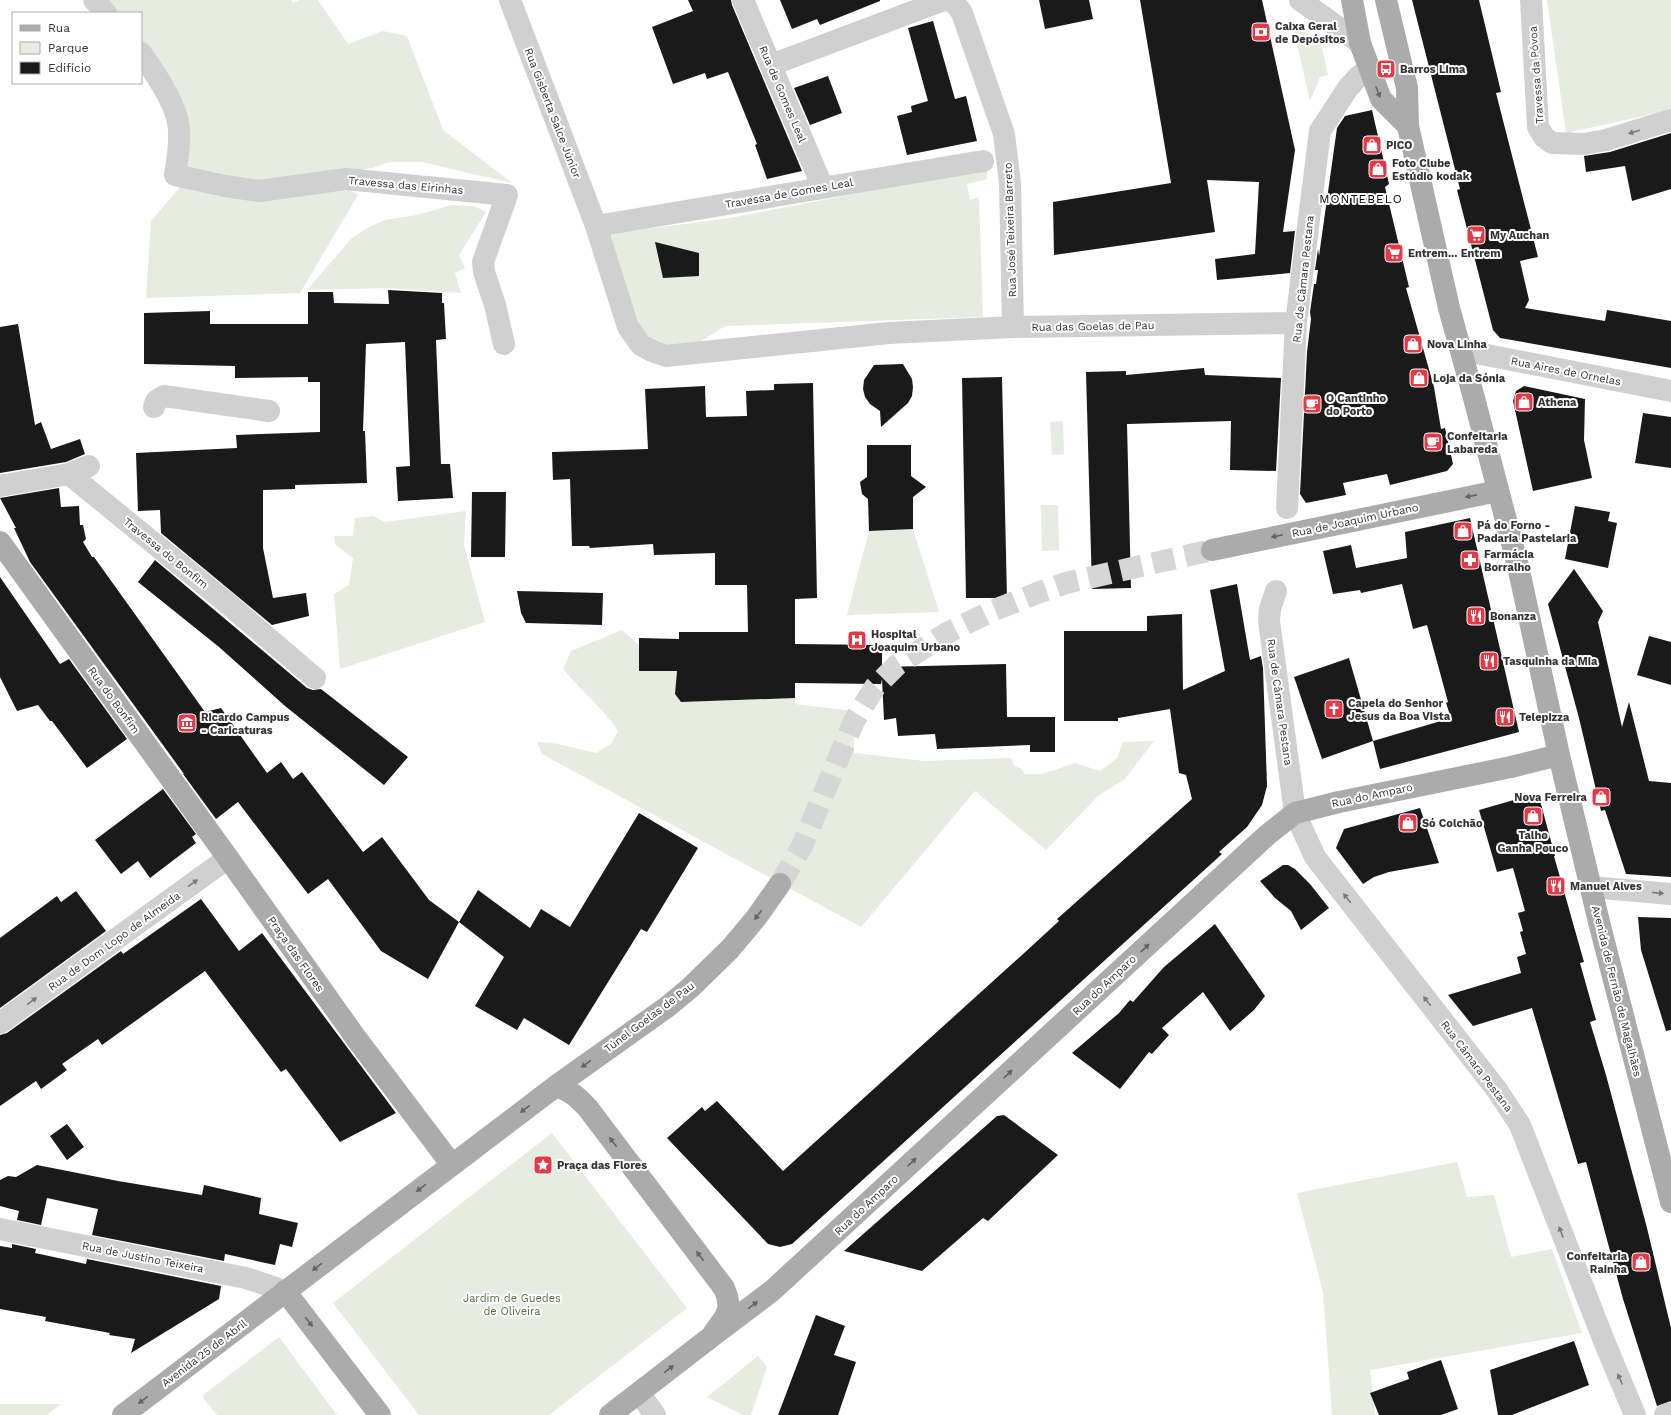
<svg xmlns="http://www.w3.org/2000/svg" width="1671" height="1415" font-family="'Work Sans',sans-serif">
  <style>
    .green { fill: #e6ecdf }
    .building { fill: #1a1a1a }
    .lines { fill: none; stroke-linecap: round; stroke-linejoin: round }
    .major-tunnel { stroke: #d6d6d6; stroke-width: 22; stroke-dasharray: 22 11; stroke-linecap: butt }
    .minor { stroke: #d0d0d0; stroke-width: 22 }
    .major { stroke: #ababab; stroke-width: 22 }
    .oneway { fill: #636363 }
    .oneway2 { fill: #7a7a7a }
    .labels { text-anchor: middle; stroke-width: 4; stroke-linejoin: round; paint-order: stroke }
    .poi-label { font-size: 11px; font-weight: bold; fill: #333; stroke: #fff; text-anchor: start }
    .street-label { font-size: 11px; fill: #333; stroke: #fff }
    .park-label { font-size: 11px; fill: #56703f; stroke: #fff }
    .neighbourhood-label { font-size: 12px; letter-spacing: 1px; fill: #000; stroke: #fff }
  </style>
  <rect width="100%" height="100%" fill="#fff"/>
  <path class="green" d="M107 0H291L293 3 300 0H318L348 44 383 31 407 36 443 130 512 183 422 162H390L372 168 268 186 181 170 186 127 141 44V13H117Z
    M1547 0H1671V110L1566 133Z
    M1292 22 1305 32 1320 40 1328 75 1320 77 1310 101Z
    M987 168V179L967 184 970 200 979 197 983 317 725 326 698 343 672 347 653 341 636 322 608 234 730 218Z
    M181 186 311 194 350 190 358 195 300 293 146 298 151 221Z
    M452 205 474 206 486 212 459 255 465 268 455 273 461 293 388 288 307 290 351 239 367 228 385 220 417 215Z
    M1063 421 1064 454 1052 455 1050 422Z
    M1041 505H1058L1059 550 1042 551Z
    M466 511 464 545 485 622 340 669 334 594 349 585 353 558 335 544 334 536H353L355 518 373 516 385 522Z
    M913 529 939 612 847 615 869 531Z
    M622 630 639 645V671H659V644H679L675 694 681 702 795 698V704L853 711 854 753 924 761 1011 758 1014 766 1020 768 1025 774H1043L1075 763 1100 771 1117 758 1123 742 1154 741 1125 779 1098 796 1046 850 975 791 861 927 542 754 537 742 553 743 596 753 611 744 618 731C602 708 581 690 563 669L571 651Z
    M552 1133 687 1308 549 1415H419L333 1303Z
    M1457 1162 1467 1197 1494 1195 1511 1257 1552 1249 1582 1333 1370 1370 1375 1415H1332L1323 1292 1297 1193Z
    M279 1337 337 1415H217L202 1396Z
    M758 1356 767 1367 751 1415H743L707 1397Z
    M0 1404H61L47 1415H0Z"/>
  <path class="building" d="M688 0H731L732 5 802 171 767 179 755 145 757 144 728 72 707 79 705 73 673 84 652 27 693 11Z
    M780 0H880V1L820 25 817 19 792 29Z
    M1039 0H1089L1093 19 1045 29Z
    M1140 0H1262L1295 150 1283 232 1295 231 1290 273 1217 280 1215 259 1255 254 1259 182 1207 180 1215 232 1054 255 1053 202 1171 183Z
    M1412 0H1479L1501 92 1496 93 1538 257 1520 261 1529 300 1525 308 1605 321 1607 310 1671 321V368L1506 339 1500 338 1493 330 1457 190 1460 189Z
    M933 21 955 99 966 96 977 141 907 155 897 116 912 112 911 106 928 101 908 28Z
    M828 76 842 113 810 125 794 88Z
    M1372 110 1389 184 1385 187 1409 287 1406 288 1434 387 1441 429 1445 428 1453 464 1447 471 1390 485 1387 474 1343 483 1346 495 1306 503 1300 494 1307 352 1311 319 1310 312 1314 284H1316L1318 270H1315L1318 249 1319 256 1337 128 1345 116Z
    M1671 133V189L1632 201 1625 166 1586 172 1584 156 1610 152Z
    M655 242 699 253V276L663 278Z
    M388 290 442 293V303H444L446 339 436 340 441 464H450L453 498 398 501 396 467 410 466 405 342 366 344 363 431H365L367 483 295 485V489L263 490V548L273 598 306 593 309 616 272 625 161 533 160 510 138 511 136 453 237 448 236 435 320 432V382H308V377L235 378V366L144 364V313L210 311V324H308V292H333L334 303 389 304Z
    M18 324 35 425 41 422 51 449 80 439 85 454 66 462 0 473V327Z
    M903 364 912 379 913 387 912 396 908 403 881 427 880 411 870 404 865 397 863 389 864 380 874 365Z
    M1204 368 1205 375 1281 378 1276 471 1230 470 1231 421 1127 424 1131 588 1092 589 1086 372 1126 371V375Z
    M1002 377 1007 598H966L962 378Z
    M813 383 817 598 795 599V644L882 645V667L1006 664 1007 717H1055V752H1030V745L937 749 935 734 898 736 896 718 884 720 882 679 881 684 795 683V698L681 702 675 694 677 671H639V638L679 639V632H748L747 585H715V553L654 555 653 544 590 548 589 546H572L570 479 553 480 552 452 648 449 645 389 705 386 706 417 747 416 746 391 774 390V384Z
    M1524 386 1585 399 1584 440 1592 478 1533 491 1513 401 1516 391Z
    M1643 413 1671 417V468L1635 463Z
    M867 445H911V476L926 487 913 497V529L869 531 868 499 862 494 860 482 867 477Z
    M59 488 61 507 79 506 80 525H83L86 539 83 542 92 557H94L205 712 221 708 267 773 281 762 293 779 302 772 363 852 382 837 429 900 459 922 428 979 381 951 328 879 308 894 238 802 216 819 183 774H184L30 562 14 528H16L0 498Z
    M472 492H506L505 557H471Z
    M1575 506 1610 512 1608 521 1617 523 1608 568 1565 559Z
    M1470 518 1519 732 1380 769 1373 741 1451 718 1446 703 1448 702 1427 625 1413 629 1402 584 1361 593 1360 590 1333 594 1323 551 1351 545 1356 568 1407 558 1405 532Z
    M155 560 307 688 313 690 321 689 408 757 384 785 285 706 219 647 138 582Z
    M1574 569 1603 611 1598 622 1622 727 1629 702 1649 781 1671 783V877L1626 874 1605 810 1601 811 1579 718 1548 604Z
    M0 577 60 664 69 659 127 739 87 768 52 721H50L38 705 17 711 0 677Z
    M1237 584 1250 660 1261 656 1263 668 1267 786 1262 805 1247 827 1219 852 1222 854 792 1244 780 1247 768 1244 667 1138 702 1107 705 1111 717 1101 783 1171 1022 955 1059 921 1057 919 1192 799 1186 775 1179 773 1170 709 1118 718V721H1064V631H1147V616L1182 614 1183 690 1225 671 1210 590Z
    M517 591 603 593 602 625 526 623 521 613Z
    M1649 636 1671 642V685L1637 675Z
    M1349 658 1373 741 1322 759 1294 677Z
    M163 789 196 834 192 837 196 843 150 878 138 861 121 874 95 840Z
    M1538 793 1555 856H1554L1584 962 1580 963 1596 1020 1590 1022 1606 1075 1647 1228 1671 1328V1401L1657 1406 1623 1299 1586 1162 1578 1164 1532 1008 1473 1026 1448 995 1521 973 1517 957 1526 954 1520 932 1523 931 1518 913 1525 911 1513 868 1497 872 1479 810Z
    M1420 808 1439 863 1389 872 1374 877 1363 884 1336 848 1344 829Z
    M639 813 698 848 647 932 641 929 569 1045 524 1018 517 1030 475 1006 504 957 459 922 478 890 530 928 541 909 570 927Z
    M1283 865H1288L1295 869 1310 884 1329 908 1301 930 1291 911 1275 898 1260 881Z
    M76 891 106 931 0 1008V938L57 896 61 902Z
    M201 899 239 951 262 933 396 1113 340 1142 286 1069 281 1072 205 971 102 1045 98 1039 62 1064 67 1070 41 1089 36 1081 0 1106V1035L7 1033 121 951 123 954Z
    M1638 917 1671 918V1030L1666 1031 1641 950Z
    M1215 924 1265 996 1254 1010 1230 1031 1203 992 1162 1028 1169 1035 1152 1054 1149 1052 1120 1089 1072 1053 1119 1013 1130 1000 1133 1002 1164 967Z
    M1004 1115 1058 1155 988 1221 983 1218 922 1271 844 1251 997 1116Z
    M67 1124 84 1147 67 1160 50 1136Z
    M37 1165 118 1181 202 1195 204 1185 261 1198 259 1214 298 1223 292 1247 280 1244 275 1265 225 1254 224 1261 92 1235 98 1209 47 1198 41 1225 17 1220 19 1211 0 1206V1180L8 1176 16 1177Z
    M12 1244 36 1249 35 1253 86 1264 87 1259 221 1286 219 1299 131 1353 135 1339 109 1335 110 1333 45 1321 46 1317 0 1309V1246L12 1248Z
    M816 1315 845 1326 834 1355 856 1362 838 1415H778Z
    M1574 1341 1589 1385 1512 1415H1498L1490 1370Z
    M1441 1360 1458 1409 1441 1415H1379L1370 1393 1409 1379 1407 1372Z"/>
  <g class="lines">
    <path class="major-tunnel" d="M780 884 802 846 854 721 875 687 897 665 947 633 992 611 1040 592 1066 583 1212 550"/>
    <path class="minor" d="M94 0 106 13
      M510 0 596 226 628 327 641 345 652 351 666 356 889 333 1013 327 1296 323
      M743 0 823 188
      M1300 0 1360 43
      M1531 0 1538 127 1544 137 1552 143 1584 144 1606 140 1671 120
      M141 53C155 73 179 107 179 132 180 147 177 161 175 175L225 186 259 191 346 179 507 195 483 262 484 272 495 305 504 344
      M771 65 944 0C953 0 958 6 962 13L1004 134 1010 183 1013 327
      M596 226 983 161
      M1461 350 1671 391
      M154 407 156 401 164 396 269 411
      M69 474 89 466
      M0 486 69 474 227 603 315 678
      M1287 508 1296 323 1320 131 1348 88 1359 76 1369 69
      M1276 591 1270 609 1269 621 1295 813 1315 857 1497 1090 1520 1125 1604 1341 1635 1415
      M1591 887 1671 894
      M0 1023 228 858
      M0 1229 246 1278 285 1291
      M639 1393 655 1415
      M1665 1415 1671 1413"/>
    <path class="major" d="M1352 0 1360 43 1381 99 1408 126
      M1386 0 1407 88 1408 126 1449 308 1474 398 1518 566 1559 755 1600 926 1671 1202
      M0 542 228 858 356 1038 452 1165
      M1212 550 1498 491
      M556 1086C571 1091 576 1096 587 1107L724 1288 727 1296 729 1307 725 1317 711 1337 610 1415
      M285 1291 380 1415
      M711 1337 773 1290 1266 836 1295 813 1339 802 1511 767 1559 755
      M123 1415 556 1086 667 1007 690 988 730 949 756 918 780 884"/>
  </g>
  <defs><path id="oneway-solid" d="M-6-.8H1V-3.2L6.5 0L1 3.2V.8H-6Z"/></defs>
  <g class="oneway">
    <use href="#oneway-solid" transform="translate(1378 92) rotate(68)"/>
    <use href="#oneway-solid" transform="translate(1471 496) rotate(169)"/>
    <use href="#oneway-solid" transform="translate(1277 536) rotate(168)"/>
    <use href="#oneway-solid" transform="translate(758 915) rotate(127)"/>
    <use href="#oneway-solid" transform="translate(1145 948) rotate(-43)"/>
    <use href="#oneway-solid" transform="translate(586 1064) rotate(144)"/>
    <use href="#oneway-solid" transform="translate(1008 1074) rotate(-43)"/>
    <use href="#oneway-solid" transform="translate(525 1109) rotate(143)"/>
    <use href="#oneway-solid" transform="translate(613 1142) rotate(-127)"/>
    <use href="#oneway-solid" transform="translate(912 1162) rotate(-43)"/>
    <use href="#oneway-solid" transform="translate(421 1188) rotate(143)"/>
    <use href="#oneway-solid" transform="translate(700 1256) rotate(-127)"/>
    <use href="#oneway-solid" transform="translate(317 1267) rotate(143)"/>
    <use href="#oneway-solid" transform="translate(753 1305) rotate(-37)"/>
    <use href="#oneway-solid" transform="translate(309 1322) rotate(52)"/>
    <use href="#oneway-solid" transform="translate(669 1369) rotate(-38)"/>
    <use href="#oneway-solid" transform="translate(143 1400) rotate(142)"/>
  </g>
  <g class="oneway2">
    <use href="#oneway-solid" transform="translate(1634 132) rotate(164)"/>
    <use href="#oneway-solid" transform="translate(193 883) rotate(-36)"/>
    <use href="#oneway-solid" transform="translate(1658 893) rotate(5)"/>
    <use href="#oneway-solid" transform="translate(1347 898) rotate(-128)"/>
    <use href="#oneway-solid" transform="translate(32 1001) rotate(-36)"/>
    <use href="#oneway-solid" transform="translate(1427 1001) rotate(-128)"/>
    <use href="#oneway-solid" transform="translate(1561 1232) rotate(-111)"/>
    <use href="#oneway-solid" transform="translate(1620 1379) rotate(-113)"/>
  </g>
  <defs>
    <g id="bank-square" transform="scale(1)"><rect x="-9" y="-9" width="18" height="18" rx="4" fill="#e63946" stroke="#fff"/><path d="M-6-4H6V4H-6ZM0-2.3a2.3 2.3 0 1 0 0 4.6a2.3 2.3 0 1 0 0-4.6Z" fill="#fff"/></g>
    <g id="bus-square" transform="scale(1)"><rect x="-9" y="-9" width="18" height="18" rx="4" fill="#e63946" stroke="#fff"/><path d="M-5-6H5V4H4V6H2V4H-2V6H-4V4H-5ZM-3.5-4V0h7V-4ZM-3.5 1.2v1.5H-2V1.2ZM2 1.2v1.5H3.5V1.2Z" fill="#fff"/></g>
    <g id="shop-square" transform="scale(1)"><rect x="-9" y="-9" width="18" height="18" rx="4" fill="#e63946" stroke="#fff"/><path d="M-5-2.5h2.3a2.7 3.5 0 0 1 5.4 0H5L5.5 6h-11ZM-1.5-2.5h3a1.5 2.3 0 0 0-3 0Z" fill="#fff"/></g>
    <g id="supermarket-square" transform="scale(1)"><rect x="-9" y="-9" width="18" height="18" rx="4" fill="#e63946" stroke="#fff"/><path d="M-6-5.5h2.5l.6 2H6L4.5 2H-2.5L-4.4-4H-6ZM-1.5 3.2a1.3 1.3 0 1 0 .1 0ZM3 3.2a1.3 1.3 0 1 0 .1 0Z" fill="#fff"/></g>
    <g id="cafe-square" transform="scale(1)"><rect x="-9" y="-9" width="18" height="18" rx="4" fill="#e63946" stroke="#fff"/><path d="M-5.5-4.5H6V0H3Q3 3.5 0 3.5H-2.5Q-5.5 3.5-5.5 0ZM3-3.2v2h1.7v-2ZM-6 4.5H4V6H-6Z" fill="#fff"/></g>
    <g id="pharmacy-square" transform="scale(1)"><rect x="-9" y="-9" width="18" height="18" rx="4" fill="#e63946" stroke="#fff"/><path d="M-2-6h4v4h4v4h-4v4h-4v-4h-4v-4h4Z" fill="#fff"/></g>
    <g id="restaurant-square" transform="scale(1)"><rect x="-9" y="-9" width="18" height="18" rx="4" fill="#e63946" stroke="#fff"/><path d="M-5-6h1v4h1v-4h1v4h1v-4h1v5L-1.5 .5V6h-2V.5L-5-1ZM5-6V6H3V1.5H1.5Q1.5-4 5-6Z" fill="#fff"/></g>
    <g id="hospital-square" transform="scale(1)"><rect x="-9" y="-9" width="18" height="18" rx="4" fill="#e63946" stroke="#fff"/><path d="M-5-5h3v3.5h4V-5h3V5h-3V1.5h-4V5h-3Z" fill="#fff"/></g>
    <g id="church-square" transform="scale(1)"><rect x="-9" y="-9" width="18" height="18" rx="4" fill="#e63946" stroke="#fff"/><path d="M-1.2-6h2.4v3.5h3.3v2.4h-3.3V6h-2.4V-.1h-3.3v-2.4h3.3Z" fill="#fff"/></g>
    <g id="museum-square" transform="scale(1)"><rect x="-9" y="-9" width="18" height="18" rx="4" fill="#e63946" stroke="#fff"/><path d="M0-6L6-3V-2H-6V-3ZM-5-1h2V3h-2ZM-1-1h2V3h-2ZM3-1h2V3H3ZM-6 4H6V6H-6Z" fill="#fff"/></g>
    <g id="sight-square" transform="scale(1)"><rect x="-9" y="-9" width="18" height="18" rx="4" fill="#e63946" stroke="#fff"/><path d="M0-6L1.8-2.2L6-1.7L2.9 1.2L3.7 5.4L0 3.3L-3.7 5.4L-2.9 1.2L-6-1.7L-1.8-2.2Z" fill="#fff"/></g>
  </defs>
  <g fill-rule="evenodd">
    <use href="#bank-square" x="1261" y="32"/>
    <use href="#bus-square" x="1386" y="69"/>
    <use href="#shop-square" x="1372" y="145"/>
    <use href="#shop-square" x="1378" y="169"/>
    <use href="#supermarket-square" x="1476" y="235"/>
    <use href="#supermarket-square" x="1394" y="253"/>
    <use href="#shop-square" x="1413" y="344"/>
    <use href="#shop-square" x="1419" y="378"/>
    <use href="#shop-square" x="1524" y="402"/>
    <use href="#cafe-square" x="1312" y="404"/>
    <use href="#cafe-square" x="1433" y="442"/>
    <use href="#shop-square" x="1463" y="531"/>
    <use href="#pharmacy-square" x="1470" y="560"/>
    <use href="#restaurant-square" x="1476" y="616"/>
    <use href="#hospital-square" x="857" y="640"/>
    <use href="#restaurant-square" x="1489" y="661"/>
    <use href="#church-square" x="1334" y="709"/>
    <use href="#restaurant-square" x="1505" y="717"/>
    <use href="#museum-square" x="187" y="723"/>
    <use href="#shop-square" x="1601" y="797"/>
    <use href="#shop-square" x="1533" y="816"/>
    <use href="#shop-square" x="1408" y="823"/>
    <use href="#restaurant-square" x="1556" y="886"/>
    <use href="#sight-square" x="543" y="1165"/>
    <use href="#shop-square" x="1641" y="1262"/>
  </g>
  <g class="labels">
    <g class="poi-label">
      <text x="1275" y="30">Caixa Geral<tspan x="1275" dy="13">de Depósitos</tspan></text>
      <text x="1400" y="73">Barros Lima</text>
      <text x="1386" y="149">PICO</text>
      <text x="1392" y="167">Foto Clube<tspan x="1392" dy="13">Estúdio kodak</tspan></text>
      <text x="1490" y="239">My Auchan</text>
      <text x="1408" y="257">Entrem... Entrem</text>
      <text x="1427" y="348">Nova Linha</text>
      <text x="1433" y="382">Loja da Sónia</text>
      <text x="1326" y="402">O Cantinho<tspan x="1326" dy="13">do Porto</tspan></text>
      <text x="1538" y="406">Athena</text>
      <text x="1447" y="440">Confeitaria<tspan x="1447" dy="13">Labareda</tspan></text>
      <text x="1477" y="529">Pá do Forno -<tspan x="1477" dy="13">Padaria Pastelaria</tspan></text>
      <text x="1484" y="558">Farmácia<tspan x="1484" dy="13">Borralho</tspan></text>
      <text x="1490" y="620">Bonanza</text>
      <text x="871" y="638">Hospital<tspan x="871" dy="13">Joaquim Urbano</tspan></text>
      <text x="1503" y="665">Tasquinha da Mia</text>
      <text x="1348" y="707">Capela do Senhor<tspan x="1348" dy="13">Jesus da Boa Vista</tspan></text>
      <text x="201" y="721">Ricardo Campus<tspan x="201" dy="13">- Caricaturas</tspan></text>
      <text x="1519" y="721">Telepizza</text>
      <text x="1587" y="801" text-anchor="end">Nova Ferreira</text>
      <text x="1422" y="827">Só Colchão</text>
      <text x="1533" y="839" text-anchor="middle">Talho<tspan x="1533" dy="13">Ganha Pouco</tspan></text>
      <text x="1570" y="890">Manuel Alves</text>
      <text x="557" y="1169">Praça das Flores</text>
      <text x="1627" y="1260" text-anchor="end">Confeitaria<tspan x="1627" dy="13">Rainha</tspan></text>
    </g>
    <g class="street-label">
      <text transform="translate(1536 75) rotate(-94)" y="4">Travessa da Póvoa</text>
      <text transform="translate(783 94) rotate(67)" y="4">Rua de Gomes Leal</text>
      <text transform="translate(553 113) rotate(69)" y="4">Rua Gisberta Salce Júnior</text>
      <text transform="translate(406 185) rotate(5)" y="4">Travessa das Eirinhas</text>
      <text transform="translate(789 193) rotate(-10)" y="4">Travessa de Gomes Leal</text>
      <text transform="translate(1010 230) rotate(-92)" y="4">Rua José Teixeira Barreto</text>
      <text transform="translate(1303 279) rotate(-84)" y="4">Rua de Câmara Pestana</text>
      <text transform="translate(1093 326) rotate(-1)" y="4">Rua das Goelas de Pau</text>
      <text transform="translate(1566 371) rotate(11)" y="4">Rua Aires de Ornelas</text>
      <text transform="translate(1355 520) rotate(-12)" y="4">Rua de Joaquim Urbano</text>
      <text transform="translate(166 553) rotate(39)" y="4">Travessa do Bonfim</text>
      <text transform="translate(114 700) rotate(54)" y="4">Rua do Bonfim</text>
      <text transform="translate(1280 702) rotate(82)" y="4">Rua de Câmara Pestana</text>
      <text transform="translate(1372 795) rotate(-12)" y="4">Rua do Amparo</text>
      <text transform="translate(114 941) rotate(-36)" y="4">Rua de Dom Lopo de Almeida</text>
      <text transform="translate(296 954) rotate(55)" y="4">Praça das Flores</text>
      <text transform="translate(1104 985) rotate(-43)" y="4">Rua do Amparo</text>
      <text transform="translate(1617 991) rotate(76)" y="4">Avenida de Fernão de Magalhães</text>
      <text transform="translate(649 1017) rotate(-37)" y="4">Túnel Goelas de Pau</text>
      <text transform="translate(1477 1066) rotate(53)" y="4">Rua Câmara Pestana</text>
      <text transform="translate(866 1205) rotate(-43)" y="4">Rua do Amparo</text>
      <text transform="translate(143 1257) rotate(11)" y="4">Rua de Justino Teixeira</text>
      <text transform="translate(204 1353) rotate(-37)" y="4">Avenida 25 de Abril</text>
    </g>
    <g class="park-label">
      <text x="512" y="1302">Jardim de Guedes<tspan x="512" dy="13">de Oliveira</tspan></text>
    </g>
    <g class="neighbourhood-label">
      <text x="1361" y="203">MONTEBELO</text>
    </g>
  </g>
  <rect x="12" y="12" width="130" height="72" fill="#ffffff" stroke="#adadad"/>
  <rect x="20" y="25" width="20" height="6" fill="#ababab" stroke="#adadad"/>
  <text x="48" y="32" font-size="12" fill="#333333">Rua</text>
  <rect x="20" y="42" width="20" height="12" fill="#e6ecdf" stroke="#adadad"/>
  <text x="48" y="52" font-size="12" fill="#333333">Parque</text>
  <rect x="20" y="62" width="20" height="12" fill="#1a1a1a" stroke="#adadad"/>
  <text x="48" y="72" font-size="12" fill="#333333">Edifício</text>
</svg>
